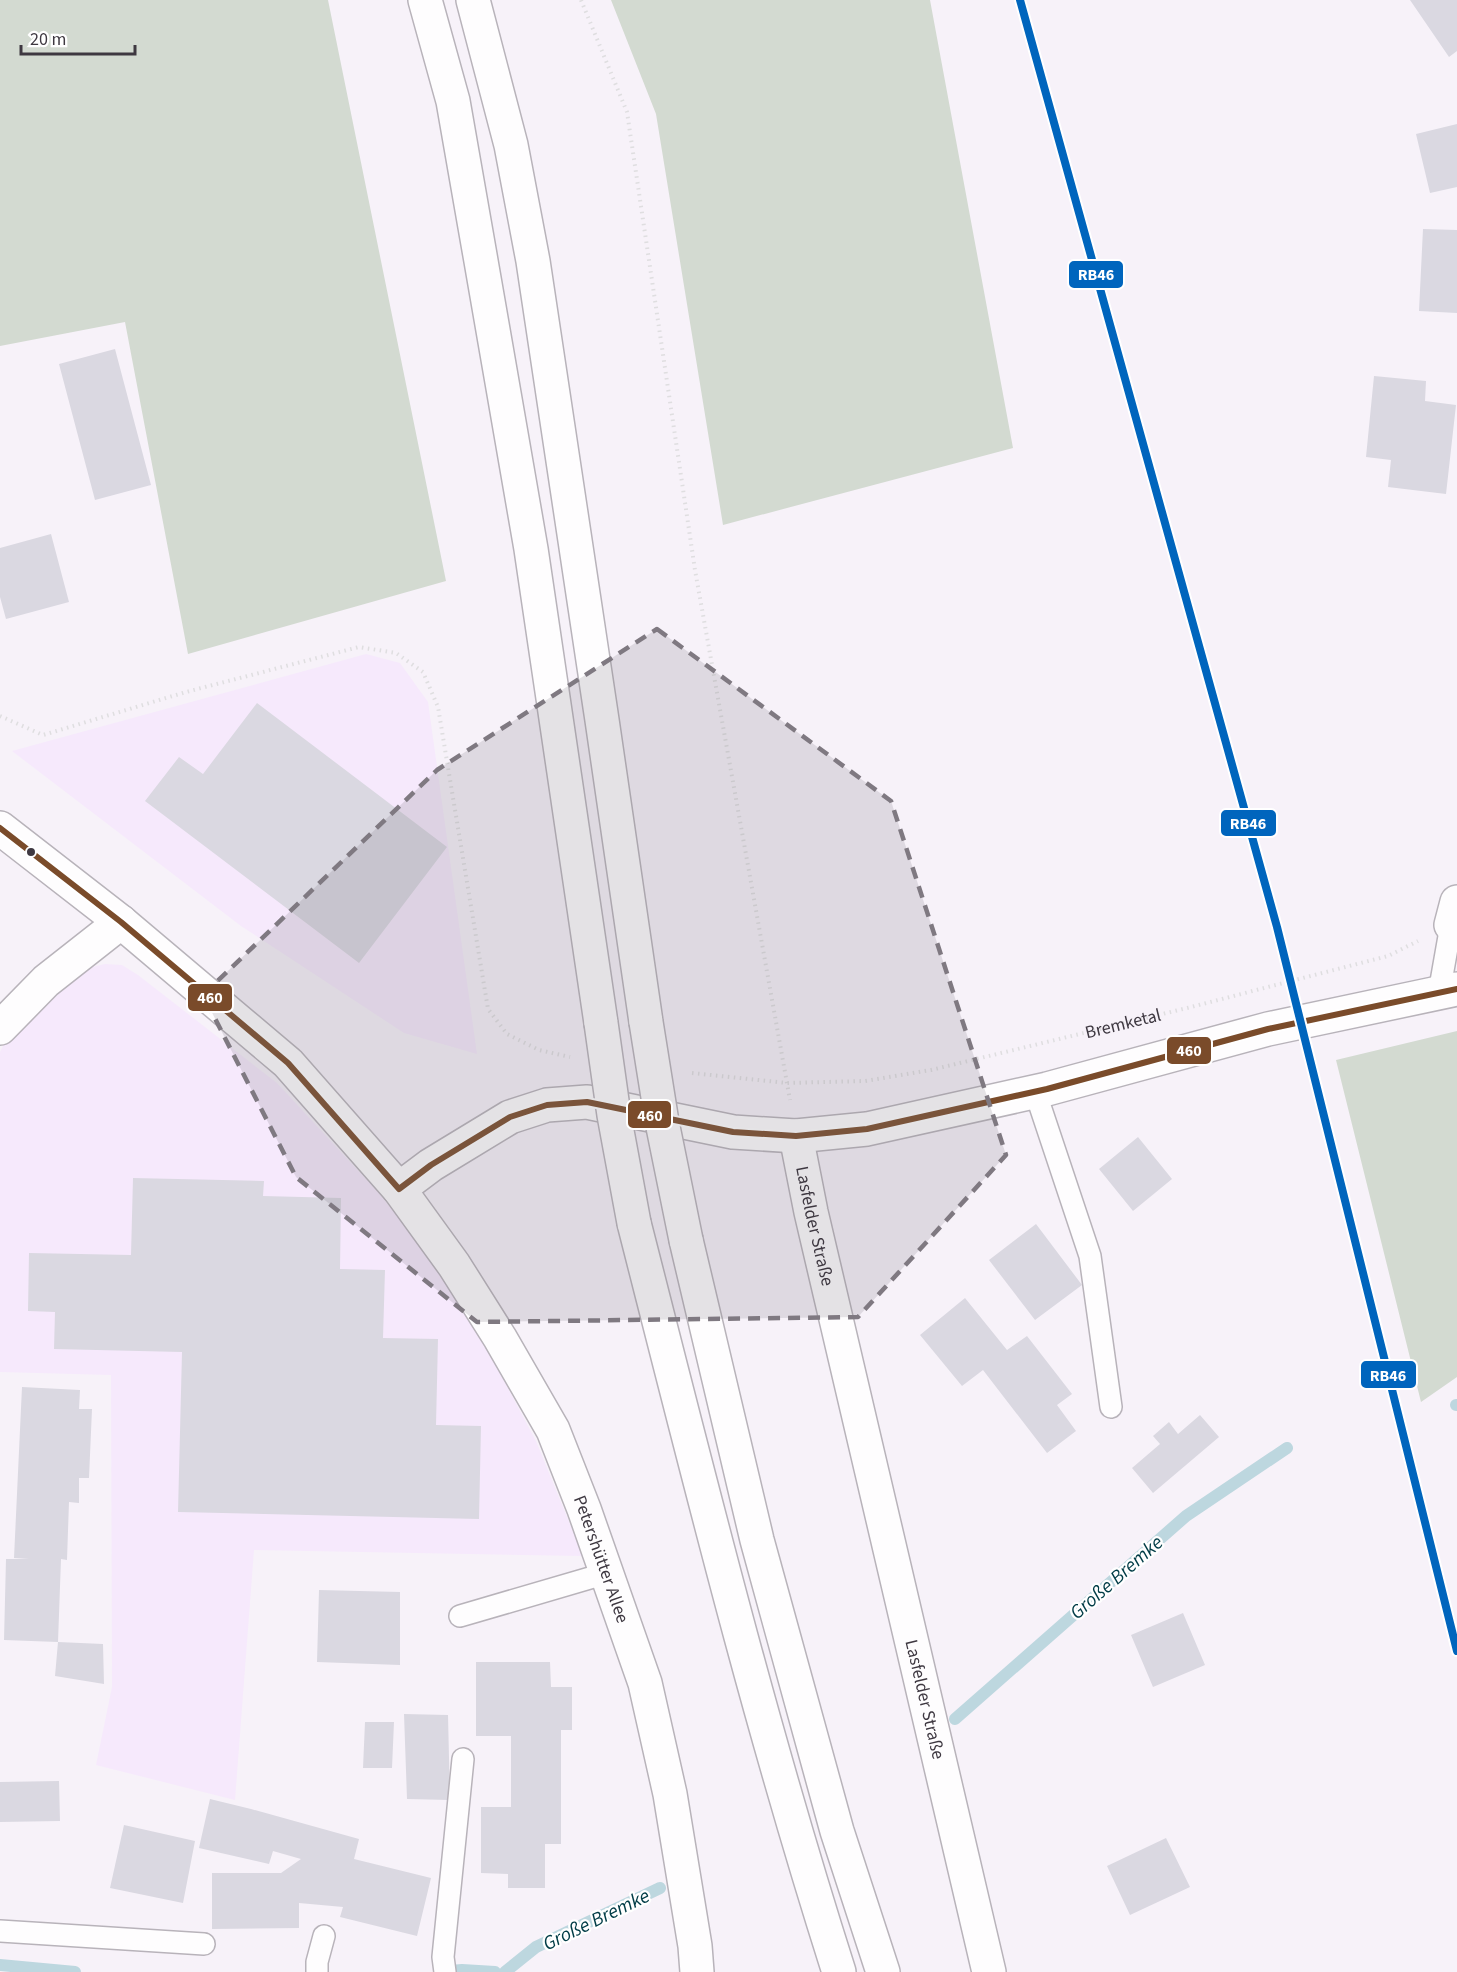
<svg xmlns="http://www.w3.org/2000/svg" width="1457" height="1972" font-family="'Source Sans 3',sans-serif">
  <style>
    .built { fill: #f6e9fc }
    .green { fill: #d3dad1 }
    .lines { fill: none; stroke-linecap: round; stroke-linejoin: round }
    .stream { stroke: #bdd7df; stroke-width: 12 }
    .building { fill: #dad8e1 }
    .lane-casing { stroke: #b8b3ba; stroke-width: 24 }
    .street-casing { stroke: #b8b3ba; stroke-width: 36 }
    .secondary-casing { stroke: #b8b3ba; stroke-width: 36 }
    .highway-casing { stroke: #b8b3ba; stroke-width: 36 }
    .path { stroke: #dfdee0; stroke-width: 4; stroke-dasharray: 1.5 4.5; stroke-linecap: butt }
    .lane { stroke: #fefdfe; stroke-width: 21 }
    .street { stroke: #fefdfe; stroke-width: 33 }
    .secondary { stroke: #fefdfe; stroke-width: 33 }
    .highway { stroke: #fefdfe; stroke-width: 33 }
    .highway-bridge-casing { stroke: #b8b3ba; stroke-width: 36; stroke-linecap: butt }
    .highway-bridge { stroke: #fefdfe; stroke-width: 33 }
    .bus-1-casing { stroke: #fff; stroke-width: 10 }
    .bus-1 { stroke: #7a4b2a; stroke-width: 6 }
    .rail-1-casing { stroke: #fff; stroke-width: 12 }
    .rail-1 { stroke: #0065bd; stroke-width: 8 }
    .marked { fill: #7f7981; fill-opacity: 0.2; stroke: #7f7981; stroke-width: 4.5; stroke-dasharray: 12 8; stroke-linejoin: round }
    .bus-dot { fill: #3e3841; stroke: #fff; stroke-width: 2 }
    .labels { text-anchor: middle; stroke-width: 4.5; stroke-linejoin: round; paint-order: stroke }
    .street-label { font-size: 18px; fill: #3e3841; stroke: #fff }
    .water-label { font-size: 20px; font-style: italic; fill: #003c46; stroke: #fff }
    .line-badge { stroke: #fff; stroke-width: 2 }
    .badge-label { font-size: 16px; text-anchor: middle; font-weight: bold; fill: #fff }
  </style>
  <rect width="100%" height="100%" fill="#f7f2f9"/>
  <path class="built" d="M366 654 400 663 428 702 477 1054 404 1033 241 926 12 751Z
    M105 964 122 965 138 975 277 1083 377 1191 440 1270 492 1358 536 1441 583 1556 254 1550 235 1800 96 1765 112 1687 111 1375 0 1372V1052L10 1032 79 970Z"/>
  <path class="green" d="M0 0H328L446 581 188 654 125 322 0 346Z
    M611 0H930L1013 448 723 525 656 114Z
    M1457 1031V1377L1421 1402 1336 1060Z"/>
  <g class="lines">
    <path class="stream" d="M1456 1405H1457
      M955 1719 1186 1516 1287 1448
      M0 1965 75 1972
      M439 1972 462 1970 495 1972
      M505 1972 536 1947 660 1888"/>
  </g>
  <path class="building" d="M1410 0H1457V51L1449 57Z
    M1457 124V187L1430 193 1416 134Z
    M1423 229 1457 230V313L1419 311Z
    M115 349 151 485 95 500 59 364Z
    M1374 376 1426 381 1425 401 1456 405 1446 494 1388 487 1391 460 1366 457Z
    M51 534 69 602 6 619 0 597V548Z
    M257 703 447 847 359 963 145 801 179 757 203 774Z
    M1138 1137 1172 1179 1133 1211 1099 1169Z
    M133 1178 264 1181 263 1196 341 1198 340 1269 385 1270 383 1338 438 1339 436 1425 481 1426 479 1519 178 1512 182 1352 54 1349 55 1312 28 1311 29 1253 131 1255Z
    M1036 1224 1082 1285 1035 1320 989 1260Z
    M965 1298 1007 1350 1027 1336 1072 1394 1057 1405 1076 1431 1047 1453 983 1370 962 1386 920 1335Z
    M22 1387 80 1390 79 1409H92L89 1478H79V1503L69 1502 67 1560 61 1559 58 1642 4 1640 6 1559H29L14 1558Z
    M1200 1415 1219 1437 1153 1493 1132 1468 1160 1444 1153 1436 1169 1422 1178 1434Z
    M319 1590 400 1592V1665L317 1662Z
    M1183 1613 1205 1665 1153 1687 1131 1635Z
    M58 1642 103 1644 104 1684 55 1676Z
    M476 1662H550L551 1687H572V1730H561V1844H545V1888H508V1874L481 1873V1807H511V1736H476Z
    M404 1714 448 1715 450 1800 407 1799Z
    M365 1722H394L392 1768H363Z
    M59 1781 60 1821 0 1822V1782Z
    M210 1799 251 1809 359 1839 354 1859 431 1878 417 1936 340 1917 343 1907 299 1903V1928L212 1929V1873H281L301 1859 273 1851 269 1864 199 1848Z
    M124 1825 195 1841 183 1903 110 1888Z
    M1166 1838 1190 1887 1130 1915 1107 1866Z"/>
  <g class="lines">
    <g class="lane-casing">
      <path id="lane" d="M1439 993 1451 925 1457 921
        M1035 1091 1090 1256 1111 1407
        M460 1616 607 1573
        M0 1931 204 1944
        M317 1972V1962L324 1936
        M445 1972 443 1957 463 1759"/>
    </g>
    <g class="street-casing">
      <g id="street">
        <path d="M1451 925 1457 902"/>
        <path d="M0 1028 46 981 121 922"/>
        <path id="s2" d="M796 1136 811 1212 989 1972"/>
        <path d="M399 1189 431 1165 510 1117 547 1105 587 1102 733 1132 796 1136 867 1129 1047 1089 1268 1029 1457 989"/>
      </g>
    </g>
    <g class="secondary-casing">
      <g id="secondary">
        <path id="s3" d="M0 828 121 922 288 1063 399 1189 454 1265 500 1338 553 1430 584 1509 645 1683 670 1794 695 1946 697 1972"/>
      </g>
    </g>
    <g class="highway-casing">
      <path id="highway" d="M425 0 453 101 481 261 531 549 601 1023
        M473 0 511 145 533 261 602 720 646 1022
        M634 1223C698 1474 760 1725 839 1972
        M686 1240 757 1540 837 1831 883 1972"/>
    </g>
    <g class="path">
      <path d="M581 0 627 112 695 570 790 1100"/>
      <path d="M0 716 43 735 186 692 359 647 396 653 423 672 438 707 488 1009 507 1034 539 1050 570 1057"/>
      <path id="s1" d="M692 1073 787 1083 865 1081 931 1070 1187 1008 1388 956 1418 941"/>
    </g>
    <use href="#lane" class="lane"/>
    <use href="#street" class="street"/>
    <use href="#secondary" class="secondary"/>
    <use href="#highway" class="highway"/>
    <g class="highway-bridge-casing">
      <path id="highway-bridge" d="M646 1022 662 1122 686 1240
        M601 1023 614 1115 634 1223"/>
    </g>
    <use href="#highway-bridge" class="highway-bridge"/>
    <g class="bus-1-casing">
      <path id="bus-1" d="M0 828 121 922 288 1063 399 1189
        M399 1189 431 1165 510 1117 547 1105 587 1102 733 1132 796 1136 867 1129 1047 1089 1268 1029 1457 989"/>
    </g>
    <use href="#bus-1" class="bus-1"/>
    <g class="rail-1-casing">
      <path id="rail-1" d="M1020 0 1277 927 1457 1651"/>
    </g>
    <use href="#rail-1" class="rail-1"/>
  </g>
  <path class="marked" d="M657 629 891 801 1006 1155 858 1317 477 1322 296 1177 203 995 437 770Z"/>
  <circle class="bus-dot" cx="31" cy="852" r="5"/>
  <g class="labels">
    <g class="street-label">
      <text dy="6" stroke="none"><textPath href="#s1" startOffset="438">Bremketal</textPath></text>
      <text dy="6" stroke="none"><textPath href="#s2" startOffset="92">Lasfelder Straße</textPath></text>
      <text dy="6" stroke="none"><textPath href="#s3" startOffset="964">Petershütter Allee</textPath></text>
      <text dy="6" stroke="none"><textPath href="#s2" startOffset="578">Lasfelder Straße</textPath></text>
    </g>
    <g class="water-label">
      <text transform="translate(1116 1577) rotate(-41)" y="7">Große Bremke</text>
      <text transform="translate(596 1919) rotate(-26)" y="7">Große Bremke</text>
    </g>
  </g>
  <g class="line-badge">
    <rect x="1068" y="260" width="56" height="29" rx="6" fill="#0065bd"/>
    <rect x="1220" y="809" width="57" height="28" rx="6" fill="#0065bd"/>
    <rect x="187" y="983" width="46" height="29" rx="6" fill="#7a4b2a"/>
    <rect x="1166" y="1036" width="46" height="29" rx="6" fill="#7a4b2a"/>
    <rect x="627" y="1100" width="45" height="29" rx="6" fill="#7a4b2a"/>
    <rect x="1360" y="1360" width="57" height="29" rx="6" fill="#0065bd"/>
  </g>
  <g class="badge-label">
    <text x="1096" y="280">RB46</text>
    <text x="1248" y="829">RB46</text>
    <text x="210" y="1003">460</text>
    <text x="1189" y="1056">460</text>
    <text x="650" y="1121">460</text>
    <text x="1388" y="1381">RB46</text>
  </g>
  <path d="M21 45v9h114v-9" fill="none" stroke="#3e3841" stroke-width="3"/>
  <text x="30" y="45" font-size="18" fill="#3e3841" stroke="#ffffff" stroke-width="4.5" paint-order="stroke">20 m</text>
</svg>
